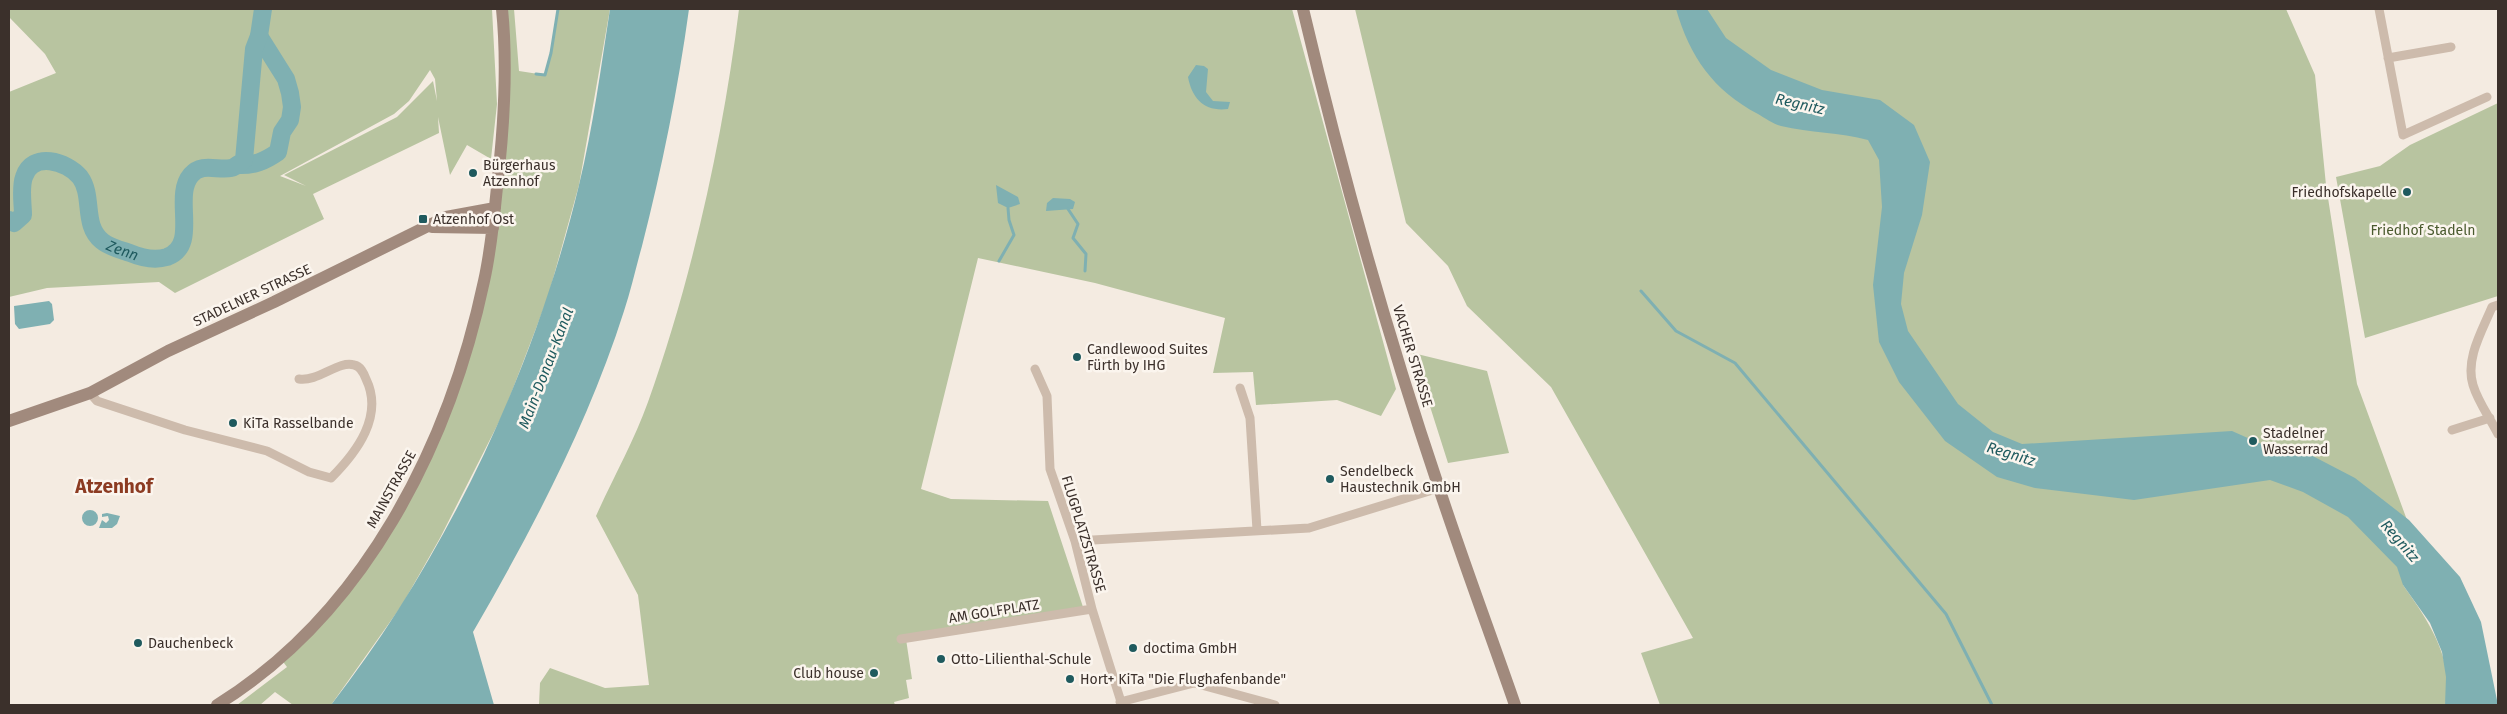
<svg xmlns="http://www.w3.org/2000/svg" width="2507" height="714" font-family="'Fira Sans',sans-serif">
  <style>
    .green { fill: #b8c4a0; fill-rule: evenodd }
    .water { fill: #7fb0b2 }
    .lines { fill: none; stroke-linecap: round; stroke-linejoin: round }
    .stream { stroke: #7fb0b2; stroke-width: 3 }
    .river { stroke: #7fb0b2; stroke-width: 18 }
    .street { stroke: #cdbbac; stroke-width: 9 }
    .secondary { stroke: #a18a7d; stroke-width: 12 }
    .poi-dot { fill: #1f5a5e; stroke: #fbf5ee; stroke-width: 2 }
    .labels { text-anchor: middle; stroke-width: 5; stroke-linejoin: round; paint-order: stroke }
    .poi-label { font-size: 14px; fill: #3b302b; stroke: #fbf5ee; text-anchor: start }
    .park-label { font-size: 14px; fill: #4a5a2e; stroke: #fbf5ee }
    .street-label { font-size: 14px; fill: #3b302b; stroke: #fbf5ee }
    .water-label { font-size: 15px; font-style: italic; fill: #1f5a5e; stroke: #fbf5ee }
    .district-label { font-size: 19px; font-weight: bold; fill: #8c3b22; stroke: #fbf5ee }
  </style>
  <rect width="100%" height="100%" fill="#f4ebe1"/>
  <path class="green" d="M9 9H492L497 104 491 159 467 145 450 175 438 117 439 133 313 194 324 219 175 293 159 282 47 288 9 297V92L56 73 45 54 9 17ZM430 70 435 79 437 101 433 81 397 117 284 175 306 186 280 176 394 114 409 101Z
    M502 9H514L519 71 545 75 551 53 558 9H610L579 185 548 297 504 412 440 538 402 605 331 705H293L275 692 260 705H237L287 667 281 659 300 643 401 507 467 349 499 171Z
    M739 9H1292L1396 389 1381 416 1337 400 1256 405 1253 372 1213 373 1225 318 1095 283 978 258 921 489 951 499 1048 501 1084 610 906 639 912 679 906 680 909 698 894 702 895 705H539L540 683 550 668 605 688 649 685 638 595 596 516C613 478 634 441 648 402 692 279 723 138 739 9Z
    M1355 9H2286L2315 75 2326 185 2357 384 2418 550 2403 585C2427 619 2456 660 2445 705H1660L1641 653 1693 638 1551 387 1467 306 1448 266 1406 223Z
    M2498 103V296L2365 338 2336 177 2380 166 2410 145Z
    M1413 353 1487 371 1509 453 1448 463Z"/>
  <path class="water" d="M610 9H689C678 89 662 168 642 246 636 267 631 290 624 311 588 424 532 530 473 632L494 705H331C447 556 535 369 579 185 593 128 601 67 610 9Z
    M1676 9H1707L1726 38 1771 70 1822 90 1880 100 1914 125 1930 162 1922 215 1904 273 1901 304 1908 331 1958 404 1993 432 2022 444 2232 431 2259 443 2305 452 2355 478 2409 520 2460 577 2481 622 2498 705H2445L2446 677 2442 652 2430 623 2403 585 2397 567 2348 517 2303 492 2270 480 2134 500 2035 488 1997 477 1945 441 1899 382 1879 342 1873 285 1882 207 1879 160 1868 140C1840 132 1810 133 1781 126 1773 124 1765 118 1758 114 1713 90 1690 57 1676 9Z
    M1196 65 1204 66 1208 69 1206 92 1213 101 1230 102 1228 109C1205 112 1192 99 1188 77Z
    M996 185 1018 197 1020 204 1008 208 998 203Z
    M1053 198 1070 199 1075 202 1073 209 1046 211 1047 203Z
    M49 301 52 304 54 320 50 324 19 329 15 324 14 306Z
    M82 518a8 8 0 1 1 16 0a8 8 0 1 1-16 0Z
    M107 513 120 516 117 524 112 528H99L102 520 106 523 109 520 108 516 102 517V514Z"/>
  <g class="lines">
    <path class="stream" d="M536 74 545 75 551 53 558 9
      M1068 209 1078 224 1073 238 1086 254 1085 271
      M999 261 1014 235 1009 220 1008 208
      M1641 291 1676 331 1735 363 1946 614 1992 705"/>
    <g class="river">
      <path d="M237 165C254 166 265 161 278 152L282 132 290 120 292 107 290 93 286 79 259 36"/>
      <path id="s1" d="M9 220 14 223 23 215C23 204 20 188 24 177 32 151 67 161 80 177 94 196 82 225 102 241 109 247 121 250 130 253 142 258 154 261 167 257 200 245 172 197 191 175 202 162 218 171 231 168 236 167 240 163 244 160L254 49 259 36 263 9"/>
    </g>
    <path class="street" d="M2379 9 2403 135 2487 97
      M2388 58 2451 47
      M2498 305 2492 307C2482 331 2465 359 2473 385 2478 402 2490 418 2498 434
      M1035 369 1047 396 1050 469 1075 541 1092 609 1122 705
      M1240 388 1250 418 1257 530
      M90 393 97 401 185 430 267 451 309 472 331 478C357 452 384 416 366 379 364 374 361 366 354 365 339 360 318 382 299 379
      M2452 430 2490 418
      M1075 541 1309 528 1439 488
      M901 639 1092 609
      M1120 702 1194 683 1275 705"/>
    <path class="secondary" d="M1303 9C1341 170 1386 331 1439 488 1463 561 1490 633 1515 705
      M432 227 493 228
      M9 421 90 393 168 351 274 302 446 217 495 208
      M217 705C364 614 449 446 484 281 491 250 494 218 497 187 504 127 508 68 502 9"/>
  </g>
  <g class="poi-dot">
    <circle cx="473" cy="173" r="5"/>
    <circle cx="2407" cy="192" r="5"/>
    <rect x="418" y="214" width="10" height="10" rx="2.5"/>
    <circle cx="1077" cy="357" r="5"/>
    <circle cx="233" cy="423" r="5"/>
    <circle cx="2253" cy="441" r="5"/>
    <circle cx="1330" cy="479" r="5"/>
    <circle cx="138" cy="643" r="5"/>
    <circle cx="1133" cy="648" r="5"/>
    <circle cx="941" cy="659" r="5"/>
    <circle cx="874" cy="673" r="5"/>
    <circle cx="1070" cy="679" r="5"/>
  </g>
  <g class="labels">
    <g class="poi-label">
      <text x="483" y="170">Bürgerhaus<tspan x="483" dy="16">Atzenhof</tspan></text>
      <text x="2397" y="197" text-anchor="end">Friedhofskapelle</text>
      <text x="433" y="224">Atzenhof Ost</text>
      <text x="1087" y="354">Candlewood Suites<tspan x="1087" dy="16">Fürth by IHG</tspan></text>
      <text x="243" y="428">KiTa Rasselbande</text>
      <text x="2263" y="438">Stadelner<tspan x="2263" dy="16">Wasserrad</tspan></text>
      <text x="1340" y="476">Sendelbeck<tspan x="1340" dy="16">Haustechnik GmbH</tspan></text>
      <text x="148" y="648">Dauchenbeck</text>
      <text x="1143" y="653">doctima GmbH</text>
      <text x="951" y="664">Otto-Lilienthal-Schule</text>
      <text x="864" y="678" text-anchor="end">Club house</text>
      <text x="1080" y="684">Hort+ KiTa "Die Flughafenbande"</text>
    </g>
    <g class="park-label">
      <text x="2423" y="235">Friedhof Stadeln</text>
    </g>
    <g class="street-label">
      <text transform="translate(252 295) rotate(-25)" y="5">STADELNER STRASSE</text>
      <text transform="translate(1413 356) rotate(73)" y="5">VACHER STRASSE</text>
      <text transform="translate(391 489) rotate(-61)" y="5">MAINSTRASSE</text>
      <text transform="translate(1084 534) rotate(73)" y="5">FLUGPLATZSTRASSE</text>
      <text transform="translate(994 611) rotate(-9)" y="5">AM GOLFPLATZ</text>
    </g>
    <g class="water-label">
      <text transform="translate(1800 104) rotate(13)" y="5">Regnitz</text>
      <text dy="5" stroke="none"><textPath href="#s1" startOffset="216">Zenn</textPath></text>
      <text transform="translate(546 368) rotate(-69)" y="5">Main-Donau-Kanal</text>
      <text transform="translate(2011 454) rotate(17)" y="5">Regnitz</text>
      <text transform="translate(2400 541) rotate(49)" y="5">Regnitz</text>
    </g>
    <g class="district-label">
      <text x="114" y="493">Atzenhof</text>
    </g>
  </g>
  <rect width="2507" height="714" fill="none" stroke="#3b302b" stroke-width="20"/>
</svg>
